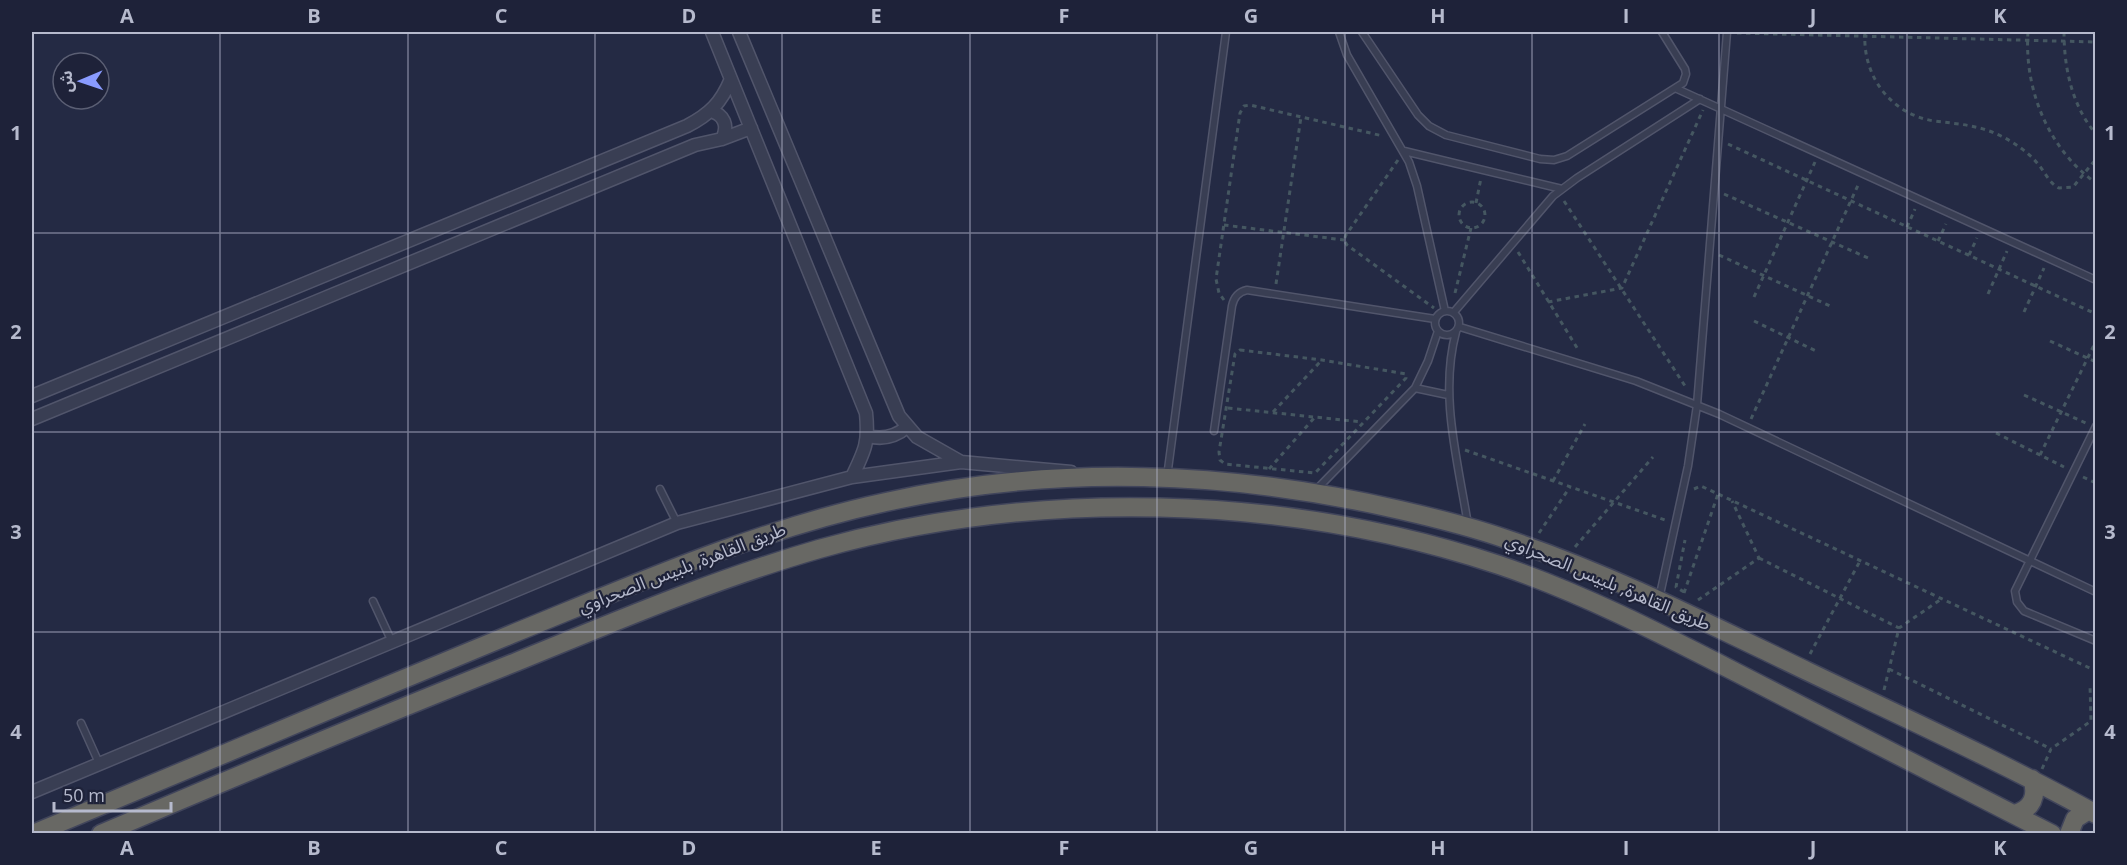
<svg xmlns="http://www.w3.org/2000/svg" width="2127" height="865" font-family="'Open Sans','Noto Sans Arabic',sans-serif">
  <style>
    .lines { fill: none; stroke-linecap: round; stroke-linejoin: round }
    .service-casing { stroke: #51556b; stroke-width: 9 }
    .minor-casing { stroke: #51556b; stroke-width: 15 }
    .trunk-casing { stroke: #41455b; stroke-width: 21 }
    .path { stroke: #455761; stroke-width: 3; stroke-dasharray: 4.5 4.5; stroke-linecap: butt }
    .service { stroke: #393e53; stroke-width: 6 }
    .minor { stroke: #393e53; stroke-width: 12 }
    .trunk { stroke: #686864; stroke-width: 18 }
    .grid { fill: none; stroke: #b6bacd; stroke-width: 1.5; stroke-opacity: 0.55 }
    .labels { text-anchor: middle; stroke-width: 4.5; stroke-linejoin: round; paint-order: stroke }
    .street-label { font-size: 18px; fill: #b6bacd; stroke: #1e2239 }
    .neatline { fill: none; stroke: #b6bacd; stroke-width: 2 }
    .grid-label { font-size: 20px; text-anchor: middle; font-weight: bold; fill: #b6bacd }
  </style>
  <rect width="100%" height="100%" fill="#242a44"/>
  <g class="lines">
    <g class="service-casing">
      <path id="service" d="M1339 32 1347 55 1409 162 1417 186 1445 311
        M1362 32 1418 115 1429 126 1446 135 1540 159 1554 160 1567 156 1683 83 1686 74 1685 69 1662 32
        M1675 88 2096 280
        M1404 151 1562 189
        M1435 323a12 12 0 1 1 24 0a12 12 0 1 1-24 0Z
        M1454 312 1553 196 1577 178 1700 99
        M1460 327 1636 381 1719 414 2096 592
        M1456 332C1439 395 1458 461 1468 525
        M1415 388 1448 395
        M2096 426 2015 591 2017 602 2024 611 2096 641
        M1214 431 1232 306C1234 297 1238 292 1247 290L1435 319
        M1167 477 1226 32
        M660 489 677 523
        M1316 490 1415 388 1428 361 1438 331
        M1659 599 1688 466 1697 405 1727 32
        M373 601 392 642
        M81 723 99 763"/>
    </g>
    <g class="minor-casing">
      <path id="minor" d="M712 32 866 413C869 443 865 450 852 477
        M739 32 899 416 917 437 961 462
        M710 111C724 114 729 126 722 139
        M32 396 687 126C710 114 721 103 731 79
        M32 419 695 145 722 139 751 128
        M868 436C883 440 895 437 907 427
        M32 792 677 523 852 477 961 462 1071 472"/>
    </g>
    <g class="trunk-casing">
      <path id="trunk" d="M2015 814C2032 809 2038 796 2032 779
        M33 834C193 767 352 700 512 634 635 584 756 530 886 502 1055 464 1232 471 1400 510 1435 518 1472 527 1506 539 1611 574 1709 624 1809 672 1905 718 2002 762 2096 814
        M101 834C239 775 377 717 516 662 616 621 715 579 819 549 1035 488 1286 494 1499 565 1588 595 1671 639 1755 682 1854 732 1953 783 2052 834
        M2069 834 2075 819 2089 810"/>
    </g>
    <path class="path" d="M1865 32C1862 75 1890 114 1934 121 1958 124 1979 125 2001 136 2015 143 2028 152 2038 164 2045 172 2049 183 2059 188L2073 187 2096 159
      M2028 32C2024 89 2048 149 2096 183
      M2064 32C2064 68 2072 106 2096 134
      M1737 33 2096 42
      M1728 144 2096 314
      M1398 160 1346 235 1344 240 1347 245 1434 308
      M1724 194 1868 258
      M1564 201 1687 389
      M1459 215a13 13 0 1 1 26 0a13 13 0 1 1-26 0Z
      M1476 203 1481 178
      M1224 225 1344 240
      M1907 227 1915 209
      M1938 241 1946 224
      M1518 252 1579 351
      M1719 255 1830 306
      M1969 255 1977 238
      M1276 284 1301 117
      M1455 293 1471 228
      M1988 294 2007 251
      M1754 297 1815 162
      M1224 300 1219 293 1216 279 1240 113 1244 106 1250 105 1383 136
      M1548 302 1622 288 1703 110
      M2024 312 2044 268
      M1754 321 1818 352
      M2050 341 2096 362
      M1240 350 1322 360 1406 374V378L1315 473 1225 464 1220 460 1219 452 1235 354Z
      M2024 395 2088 424
      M1228 408 1362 422
      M1273 412 1321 361
      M1751 419 1859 183
      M1996 433 2064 467
      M1465 450 1665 520
      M2040 455 2096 341
      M1269 469 1315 417
      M2083 477 2096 483
      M1553 481 1585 424
      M1694 489 1701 486 2096 671
      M1539 533 1570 487
      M1575 547 1653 457
      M1759 558 1899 628
      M1684 592 1676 587 1685 540
      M1684 593 1718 494
      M1698 600 1759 558 1732 501
      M1810 654 1860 561
      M1889 669 2051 749
      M1884 690 1899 628 1940 600
      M2042 769 2051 749 2091 721 2090 685"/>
    <use href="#service" class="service"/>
    <use href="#minor" class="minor"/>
    <use href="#trunk" class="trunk"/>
  </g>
  <path class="grid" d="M220 32V834M408 32V834M595 32V834M782 32V834M970 32V834M1157 32V834M1345 32V834M1532 32V834M1719 32V834M1907 32V834M32 233H2096M32 432H2096M32 632H2096"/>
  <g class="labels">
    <g class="street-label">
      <text transform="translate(682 568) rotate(-21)" y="6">طريق القاهرة, بلبيس الصحراوي</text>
      <text transform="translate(1608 582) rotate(23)" y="6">طريق القاهرة, بلبيس الصحراوي</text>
    </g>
  </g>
  <rect width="2127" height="865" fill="none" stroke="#1e2239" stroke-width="66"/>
  <g transform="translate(81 81) rotate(268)"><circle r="28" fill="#1e2239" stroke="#5b5f74" stroke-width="1.5"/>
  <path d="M0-4.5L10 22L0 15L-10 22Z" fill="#899bff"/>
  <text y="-9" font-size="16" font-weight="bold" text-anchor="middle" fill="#b6bacd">ش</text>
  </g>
  <path d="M54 802v9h117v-9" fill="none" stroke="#b6bacd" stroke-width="3"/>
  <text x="63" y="802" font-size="18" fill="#b6bacd" stroke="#1e2239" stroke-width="4.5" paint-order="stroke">50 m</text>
  <rect x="33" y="33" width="2061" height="799" class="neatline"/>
  <g class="grid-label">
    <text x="127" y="23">A</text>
    <text x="314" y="23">B</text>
    <text x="501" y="23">C</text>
    <text x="689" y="23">D</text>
    <text x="876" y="23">E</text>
    <text x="1064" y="23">F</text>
    <text x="1251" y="23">G</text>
    <text x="1438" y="23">H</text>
    <text x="1626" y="23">I</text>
    <text x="1813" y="23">J</text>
    <text x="2000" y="23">K</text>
    <text x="16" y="140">1</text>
    <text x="2110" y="140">1</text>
    <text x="16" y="339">2</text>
    <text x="2110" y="339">2</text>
    <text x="16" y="539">3</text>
    <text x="2110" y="539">3</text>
    <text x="16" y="739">4</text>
    <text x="2110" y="739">4</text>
    <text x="127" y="855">A</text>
    <text x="314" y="855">B</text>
    <text x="501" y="855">C</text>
    <text x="689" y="855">D</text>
    <text x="876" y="855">E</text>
    <text x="1064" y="855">F</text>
    <text x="1251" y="855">G</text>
    <text x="1438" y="855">H</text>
    <text x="1626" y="855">I</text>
    <text x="1813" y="855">J</text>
    <text x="2000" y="855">K</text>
  </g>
</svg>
